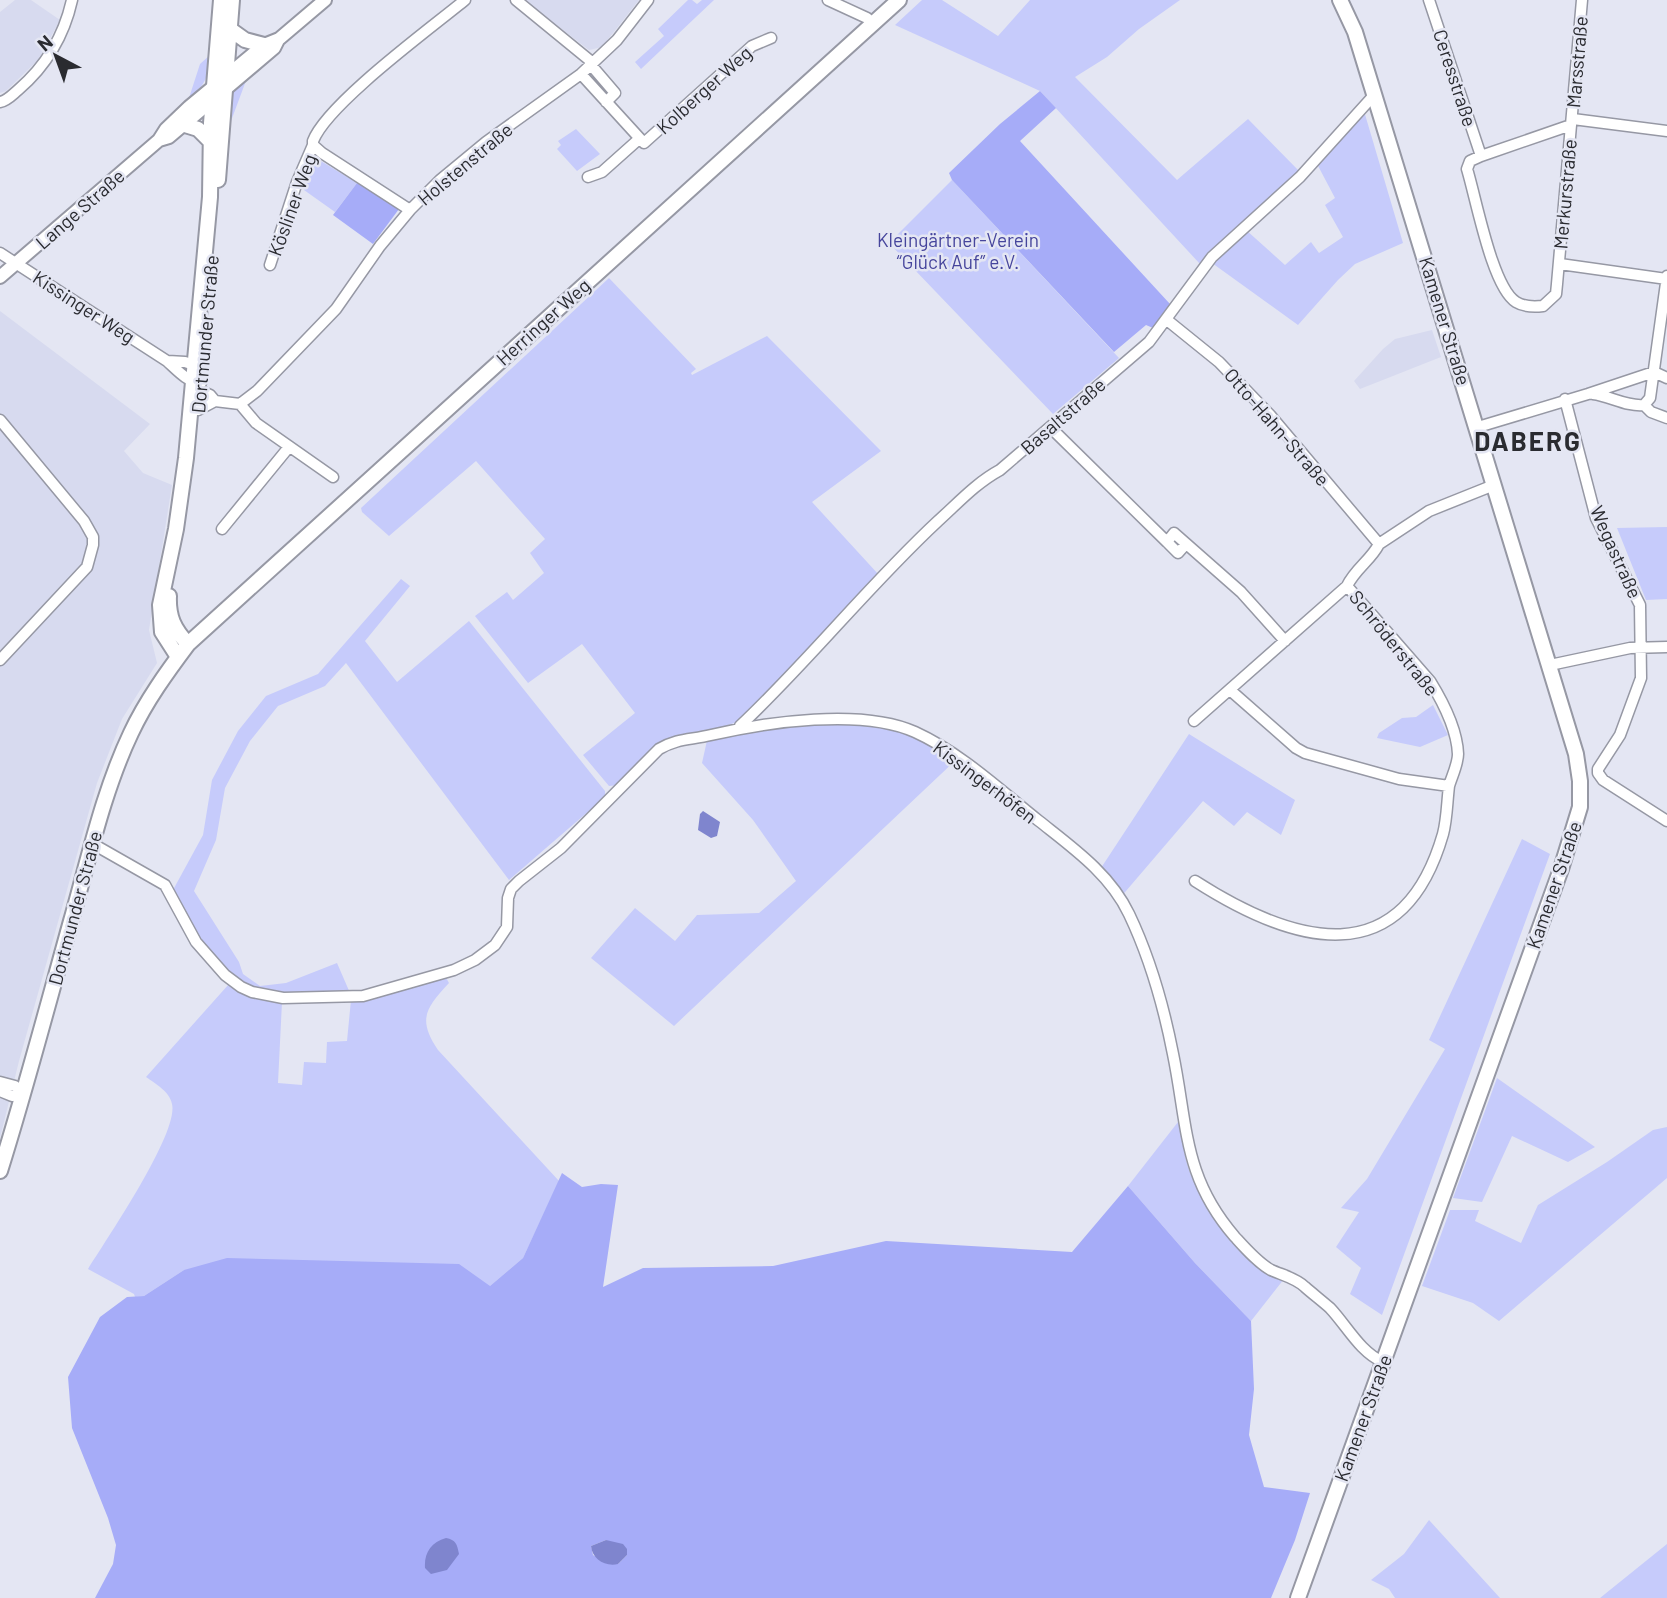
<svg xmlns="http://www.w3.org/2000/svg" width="1667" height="1598" font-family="Barlow,sans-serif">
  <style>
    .built { fill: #d7daef }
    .green { fill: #c6cbfb }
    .forest { fill: #a6acf8; fill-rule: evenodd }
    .water { fill: #7f85ce }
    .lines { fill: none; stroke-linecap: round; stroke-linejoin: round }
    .minor-casing { stroke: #9698a4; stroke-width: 13 }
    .tertiary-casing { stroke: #9698a4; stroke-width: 16 }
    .secondary-casing { stroke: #9698a4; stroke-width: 18 }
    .minor { stroke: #fff; stroke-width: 10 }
    .tertiary { stroke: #fff; stroke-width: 12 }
    .secondary { stroke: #fff; stroke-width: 14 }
    .labels { text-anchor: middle; stroke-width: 5; stroke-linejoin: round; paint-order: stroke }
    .street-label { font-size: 19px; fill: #2a2b30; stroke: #e4e6f3 }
    .park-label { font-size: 19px; fill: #46459c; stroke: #e4e6f3 }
    .district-label { font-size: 26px; font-weight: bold; letter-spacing: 2px; fill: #2a2b30; stroke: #e4e6f3 }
  </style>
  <rect width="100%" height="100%" fill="#e4e6f3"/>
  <path class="built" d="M15 0H31L60 20 39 59 6 91 0 93V12Z
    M524 0H639L602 47 589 50Z
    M0 311 150 424 124 451 143 473 172 485 149 630 157 663 122 719 97 783 19 1061 0 1138Z
    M1432 330 1441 357 1360 389 1354 381 1383 349 1395 339Z"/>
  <path class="green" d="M688 0H692L697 4 702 0H714L641 69 635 62 664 36 658 29Z
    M922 0H942L998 36 1030 0H1180L1139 29 1107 57 1075 77 1177 180 1248 119 1299 171 1200 264 1040 91 895 25Z
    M210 55C210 76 204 86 188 101L200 64Z
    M247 78 231 121H228C229 100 229 91 247 78Z
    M1364 111 1403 243 1355 264 1338 280 1298 325 1212 263 1246 230 1285 265 1311 242 1319 253 1343 237 1325 205 1335 198 1316 162Z
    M576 129 600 154 577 171 557 149 561 145 558 141Z
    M316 158 357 183 335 212 304 190Z
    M952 180 1119 358 1053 414 889 243Z
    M609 278 696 369 691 373 692 375 767 336 881 451 812 502 879 575 822 638 737 722 708 732 672 737 658 743 619 785 609 786 583 755 635 713 582 644 528 683 475 616 507 592 513 600 544 573 530 553 545 539 476 461 389 536 362 512 361 508Z
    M1667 527V599L1646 600 1617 528Z
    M401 579 410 586 365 641 397 682 469 621 605 791V797L509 880 346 663 325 686 278 706 250 741 225 788 216 840 194 891 239 962 243 974 260 986 286 983 337 963 350 993 298 996 249 988 221 967 198 935 173 890 203 835 212 780 238 731 266 696 318 674Z
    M1433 705 1448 735 1420 747 1377 738 1379 733 1402 718 1416 717Z
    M820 721 898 726 958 758 674 1026 591 958 635 908 675 941 697 915 759 913 796 881 753 820 702 763 708 736Z
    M1189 734 1295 800 1281 835 1247 812 1234 826 1203 801 1120 898 1099 871Z
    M1522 839 1550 854 1382 1315 1350 1294 1361 1268 1336 1247 1359 1212 1341 1208 1367 1179 1445 1049 1429 1040Z
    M445 976 449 983C426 1008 417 1019 438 1050L559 1181 523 1258 490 1286 184 1270 144 1296 135 1297 134 1294 88 1269C106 1240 179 1133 172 1104 170 1092 156 1084 146 1077L229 984C247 995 262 1000 282 1002L278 1083 302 1085 304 1062 326 1063 327 1042 347 1041 351 1000Z
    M1497 1078 1595 1147 1568 1162 1512 1136 1482 1202 1453 1198Z
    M1178 1122C1182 1138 1184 1155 1189 1170 1206 1217 1247 1248 1284 1279L1251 1321 1195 1263 1128 1186Z
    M1667 1127V1178L1499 1321 1473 1303 1422 1286 1450 1210H1479L1475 1221 1521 1243 1538 1205 1607 1162 1653 1130Z
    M1429 1520 1500 1598H1395L1389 1589 1371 1580 1404 1554Z
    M1667 1544V1598H1600Z"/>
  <path class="forest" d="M1040 91 1056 108 1020 141 1170 304 1153 328 1146 325 1114 352 952 180 949 173 1000 124Z
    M357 183 399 209 373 244 333 215Z
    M562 1173 582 1187 601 1184 618 1185 603 1287 643 1268 773 1266 886 1241 1072 1252 1128 1186 1195 1263 1251 1321 1254 1389 1249 1435 1264 1487 1310 1493 1295 1540 1271 1598H95L113 1564 116 1545 108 1518 72 1428 68 1377 100 1317 127 1297 144 1296 184 1270 227 1258 459 1264 490 1286 523 1258ZM606 1540 627 1555 618 1564 606 1563 593 1555 591 1546Z"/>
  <path class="water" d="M703 811 720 822 717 836 711 838 698 830 700 814Z
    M446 1538C456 1540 457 1544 459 1554L447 1570 431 1574 425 1568C424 1553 431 1542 446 1538Z
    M606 1540 623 1544 627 1549V1555L618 1564C605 1567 592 1559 591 1546Z"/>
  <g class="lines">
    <g class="minor-casing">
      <path id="minor" d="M516 0 593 63
        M828 0 867 18 873 24
        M1429 0 1481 156
        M591 65 615 93 606 102
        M581 74 644 143 752 46 771 38
        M0 102C7 101 12 95 18 90 46 66 64 36 72 0
        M1573 119 1667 131
        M1571 125 1481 156 1470 161 1467 169C1476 198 1492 287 1516 302 1524 307 1534 307 1543 306L1556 294 1557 284 1582 0
        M588 177 602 172 639 139
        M410 210 322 153 313 145V141C327 104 431 28 465 0
        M0 253 167 361C177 370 187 382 201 383
        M1560 264 1667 279
        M270 265 297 182 313 145
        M1167 320 1219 362 1270 415 1379 544
        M168 361 185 362 203 368
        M201 391 210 395 215 401
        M1593 394C1610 396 1627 407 1644 405L1651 412 1667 418
        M1565 399 1596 518 1640 605 1641 678 1620 735 1598 769V773L1603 780 1667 821
        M240 404 257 391 336 309 380 246 410 210 440 180 486 142 581 74 617 40 648 0
        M1644 405 1650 398 1667 276
        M198 410 215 401 240 404 256 423 333 477
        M0 420 84 521 93 537V545L87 567 0 660
        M1050 427 1167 542 1174 533 1241 592 1285 641
        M1478 427 1588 394 1654 372 1667 378
        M222 529 289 447
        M1167 542 1178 553 1186 544
        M1550 665 1630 648 1667 647
        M1230 690 1296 748 1305 753 1399 779 1449 786C1452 776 1458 764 1458 754 1457 728 1443 702 1430 681L1347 586
        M1194 721 1347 586C1355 569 1371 560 1379 544L1429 511 1494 485
        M740 726C809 661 868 586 938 521 958 503 976 483 1000 470L1149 342 1212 257 1300 177 1375 94
        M93 844 165 885 196 942 225 975 241 987 252 992 283 998 363 996 454 970 475 960 495 945 507 927 508 898 511 889 519 881 561 848 659 749C678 738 691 740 711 735 767 722 862 708 915 732 961 753 1000 790 1039 821 1073 848 1110 874 1129 914 1150 958 1164 1008 1173 1054 1188 1127 1183 1177 1235 1237 1245 1248 1258 1263 1271 1270 1282 1275 1296 1278 1305 1287 1313 1294 1322 1301 1330 1308 1347 1326 1360 1352 1383 1362
        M1195 881C1293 944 1402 976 1443 834 1447 819 1447 802 1449 786
        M0 1082 15 1086 24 1095
        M0 1091 12 1096 24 1095"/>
    </g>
    <g class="tertiary-casing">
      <path id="tertiary" d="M159 140 169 137 274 48 278 40
        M0 277 159 140 166 129 189 107 264 45 279 39 325 0"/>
    </g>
    <g class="secondary-casing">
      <path id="secondary" d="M231 30 245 40 264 45
        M185 125 198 129 211 142
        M218 180 232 0
        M169 596C168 617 174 629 188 644
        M178 657 162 632 160 605 176 529 186 458 210 197 211 123 221 0
        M0 1171C26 1088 48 1004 71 921 89 858 103 792 131 733 146 701 167 672 188 644L899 0
        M1298 1598 1561 869 1580 807V781L1576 754 1355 32 1340 0"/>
    </g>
    <use href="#minor" class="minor"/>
    <use href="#tertiary" class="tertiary"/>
    <use href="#secondary" class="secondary"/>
  </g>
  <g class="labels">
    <g class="street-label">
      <text transform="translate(1577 62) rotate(-85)" y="7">Marsstraße</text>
      <text transform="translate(1455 78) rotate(72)" y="7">Ceresstraße</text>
      <text transform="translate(704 90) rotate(-42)" y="7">Kolberger Weg</text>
      <text transform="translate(465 164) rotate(-40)" y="7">Holstenstraße</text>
      <text transform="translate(1565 194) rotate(-85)" y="7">Merkurstraße</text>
      <text transform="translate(292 205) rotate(-70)" y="7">Kösliner Weg</text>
      <text transform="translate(80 209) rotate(-41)" y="7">Lange Straße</text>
      <text transform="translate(84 307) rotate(33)" y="7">Kissinger Weg</text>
      <text transform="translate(1445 321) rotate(73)" y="7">Kamener Straße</text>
      <text transform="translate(543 322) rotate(-42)" y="7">Herringer Weg</text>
      <text transform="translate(205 334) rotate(-85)" y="7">Dortmunder Straße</text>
      <text transform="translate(1063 416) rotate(-41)" y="7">Basaltstraße</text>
      <text transform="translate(1277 427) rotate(49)" y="7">Otto-Hahn-Straße</text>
      <text transform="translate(1616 552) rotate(66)" y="7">Wegastraße</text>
      <text transform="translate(1394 643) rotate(51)" y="7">Schröderstraße</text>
      <text transform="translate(985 782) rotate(37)" y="7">Kissingerhöfen</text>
      <text transform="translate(1554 885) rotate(-71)" y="7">Kamener Straße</text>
      <text transform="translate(75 908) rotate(-75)" y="7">Dortmunder Straße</text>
      <text transform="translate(1363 1418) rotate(-70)" y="7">Kamener Straße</text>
    </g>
    <g class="park-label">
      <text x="958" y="247">Kleingärtner-Verein<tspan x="958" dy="22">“Glück Auf” e.V.</tspan></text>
    </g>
    <g class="district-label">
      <text x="1528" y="451">DABERG</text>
    </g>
  </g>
  <g transform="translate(56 56) rotate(319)" stroke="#e4e6f3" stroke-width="5" paint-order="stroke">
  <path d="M0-5L12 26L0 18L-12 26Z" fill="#2a2b30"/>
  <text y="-10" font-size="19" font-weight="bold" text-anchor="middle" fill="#2a2b30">N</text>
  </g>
</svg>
